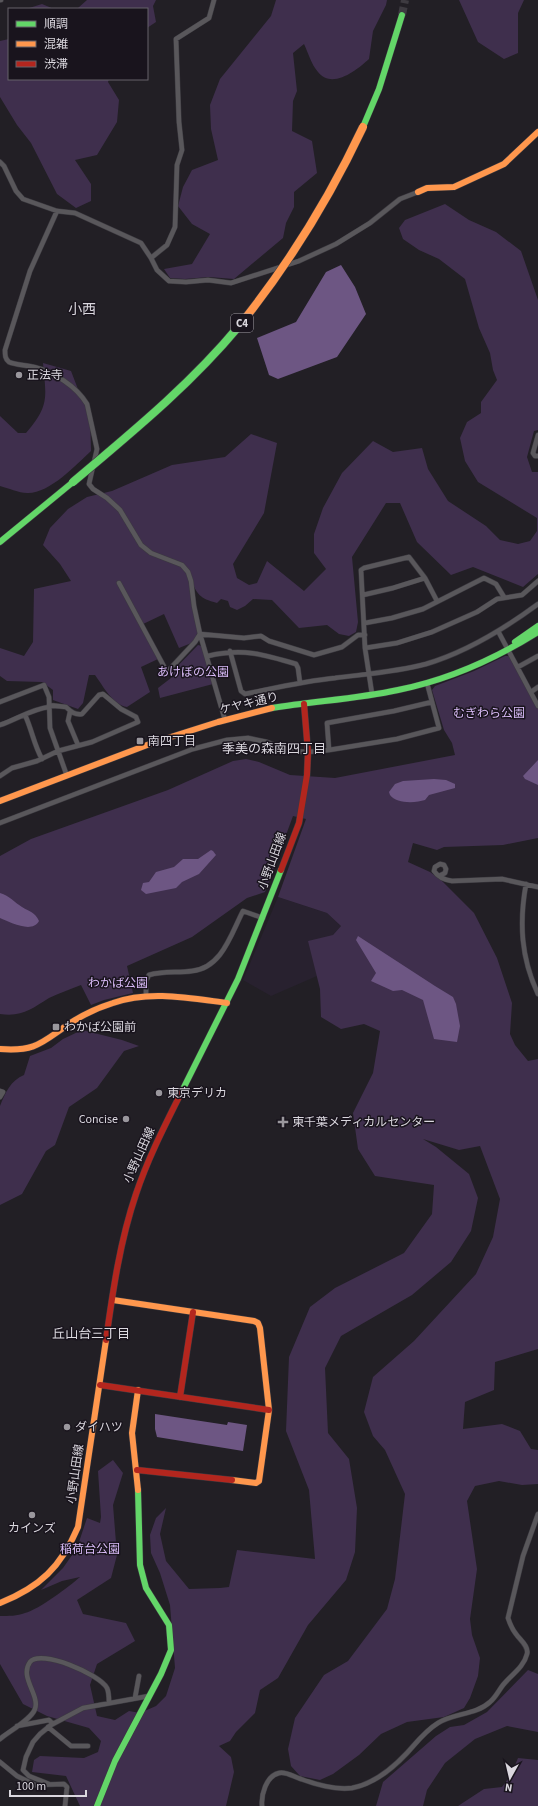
<svg xmlns="http://www.w3.org/2000/svg" width="538" height="1806" font-family="'Source Sans 3','Noto Sans JP',sans-serif">
  <style>
    .built { fill: #28212f }
    .green { fill: #3f2f4d }
    .water { fill: #6d5683 }
    .lines { fill: none; stroke-linecap: round; stroke-linejoin: round }
    .highway-tunnel { stroke: #3e3b41; stroke-width: 8; stroke-dasharray: 8 4; stroke-linecap: butt }
    .street-casing { stroke: #3c3a40; stroke-width: 5.5 }
    .fast-casing { stroke: #3c3a40; stroke-width: 7 }
    .slow-casing { stroke: #3c3a40; stroke-width: 7 }
    .jam-casing { stroke: #3c3a40; stroke-width: 7 }
    .street { stroke: #59575b; stroke-width: 4.5 }
    .fast { stroke: #63d668; stroke-width: 6 }
    .slow { stroke: #ff974d; stroke-width: 6 }
    .jam { stroke: #b3261e; stroke-width: 6 }
    .fast-bridge-casing { stroke: #3c3a40; stroke-width: 9; stroke-linecap: butt }
    .slow-bridge-casing { stroke: #3c3a40; stroke-width: 9; stroke-linecap: butt }
    .fast-bridge { stroke: #63d668; stroke-width: 8 }
    .slow-bridge { stroke: #ff974d; stroke-width: 8 }
    .poi-dot { fill: #9a979d; stroke: #19141d; stroke-width: 1.5 }
    .labels { text-anchor: middle; stroke-width: 3; stroke-linejoin: round; paint-order: stroke }
    .shield { fill: #19141d; stroke: #a09ca4; stroke-width: 1 }
    .shield-label { font-size: 11px; font-weight: bold; fill: #dad7de }
    .poi-label { font-size: 12px; fill: #dad7de; stroke: #19141d; text-anchor: start }
    .park-label { font-size: 12px; fill: #d8baf6; stroke: #19141d }
    .street-label { font-size: 12px; fill: #dad7de; stroke: #19141d }
    .neighbourhood-label { font-size: 13px; fill: #dad7de; stroke: #19141d }
    .quarter-label { font-size: 14px; fill: #dad7de; stroke: #19141d }
  </style>
  <rect width="100%" height="100%" fill="#221f25"/>
  <path class="built" d="M278 897 327 913 341 926 333 935 315 966 317 976 271 996 243 980Z"/>
  <path class="green" d="M87 0H156L153 6 156 22 147 28V9H69L78 8Z
    M276 0H387L386 5 373 31 369 59C357 70 332 90 318 72 311 64 308 52 304 44L293 53 297 91 293 101 292 131 312 141 317 173 294 192V207L286 223 283 238 234 279 209 277 185 279 170 278 164 269 192 264 210 234 192 224 178 206 183 187 192 170 218 160 211 129 210 105 220 79 271 16Z
    M459 0H524L518 13V53L504 59 478 42Z
    M42 4 54 9H26Z
    M9 39V79H109L108 82 119 100 117 122 97 155 75 160 91 184V201L76 208 57 194 31 143 17 125 0 97V41Z
    M445 204 469 220 496 232 521 251 538 300V430L534 431 527 457 532 472H538V574L523 587 473 567 451 575 417 542 400 503H386L352 557 358 622 356 632 349 636 339 634 327 625 299 628 272 600 253 599 245 606 237 610 230 607 228 601 221 599 217 603C199 598 198 595 190 579L198 631 194 642 179 648 164 614 141 625 158 659 141 667 150 692 127 707C113 705 103 686 95 675H89L83 703 78 709 53 700V690L42 682 7 681 0 676V648L24 656 33 642 34 589 71 581 60 564 43 545 50 528 68 509 87 497 112 491 172 465 225 457 251 434 277 443 264 513 233 564 237 578 249 585 257 583 267 561 304 591 326 569 314 553V534L323 508 342 473 373 441 393 452 422 448 428 469 448 501 486 526 500 540 518 544 530 541 537 531V518L478 482 465 461 460 438 467 422 481 413V402L497 380 493 370 490 353 479 328 465 279 439 259 419 250 403 239 399 228 405 220Z
    M43 363 71 371 81 397 90 412 91 451C76 465 49 494 27 493 19 493 8 488 0 486V416L18 433H26C50 405 46 397 43 363Z
    M198 645 202 646 213 684 160 698 158 688 171 678 170 674Z
    M505 656H509L538 708V838L503 845 444 847 437 850 413 843 408 862 430 872 442 881 474 913 497 958 512 1003 510 1034 515 1045 528 1061 538 1059V1349L495 1362 494 1390 465 1402 463 1429 502 1424 520 1431 531 1449 538 1450V1484L522 1485 499 1481 475 1486 467 1501 477 1569 470 1619 472 1635 480 1658 478 1676 470 1698 464 1708 444 1717 407 1722 381 1734 359 1755 333 1774 320 1780 300 1776 291 1766 288 1749 295 1718 324 1675 348 1661 387 1609 395 1579 405 1494 385 1450 373 1436 364 1412 373 1377 414 1341 476 1274 493 1237 500 1199 480 1146 459 1150 423 1139 436 1147 469 1174 478 1198 471 1231 451 1262 412 1295 341 1336 325 1368 328 1433 349 1459 357 1508 355 1552 346 1580 308 1625 278 1678 260 1690 255 1713 236 1732 230 1741 219 1746 231 1757 234 1772 226 1806H80L66 1776 32 1772 34 1760 40 1756 84 1758 98 1752 101 1741 89 1728 47 1716 23 1704 0 1664V1616C9 1616 17 1616 25 1613 38 1610 70 1586 80 1577L62 1581 41 1590 63 1568 77 1548 87 1518 100 1523 101 1517 98 1471 113 1460 123 1473 113 1505 117 1555 111 1578 77 1600 83 1614 126 1623 135 1641 97 1664 90 1685 97 1716 115 1720 129 1711 140 1713 156 1706 166 1696 175 1668 170 1605 160 1573 151 1553 150 1535 156 1518 166 1508 160 1534 166 1561 189 1589 220 1588 229 1587 237 1550 315 1559 309 1490 286 1431 289 1357 310 1307 335 1288 404 1253 432 1214 434 1185 375 1176 358 1149 353 1113 373 1073 380 1031 364 1024 341 1029 321 1017 320 989 308 941 333 935 341 926 327 913 278 897 306 819 293 816 265 892 247 898 192 937 127 966 133 993 104 1000 91 1005 81 985C71 989 59 993 49 998 31 1009 23 1017 0 1014V856L31 839 168 790 233 761 246 759 259 762 290 775 335 778 455 755 452 743 444 730 432 690 435 686 474 671Z
    M82 1030 122 1040 139 1046 124 1051 97 1088 69 1107 55 1145 46 1151 22 1194 0 1205V1106C5 1093 11 1080 24 1075L30 1056 51 1048 63 1039Z
    M528 1670 538 1674V1732L507 1726 475 1739 445 1763 427 1790 423 1806H376L383 1782 436 1736 450 1727 464 1725 487 1712Z
    M518 1758 538 1760V1806H458L484 1789 502 1787 511 1775Z"/>
  <path class="water" d="M341 265 355 287 366 314 337 357 278 379 269 375 257 338 296 322 326 272Z
    M538 760V785L525 779 523 776Z
    M434 779 446 780 455 784V788L429 795 425 800C416 803 396 804 390 795L389 792 395 784 403 781Z
    M211 850 213 851 216 855 199 874 182 882 176 888 146 894 141 890 143 883 149 882 156 872 174 867 183 859H198Z
    M0 893C10 896 14 902 22 907 30 912 35 912 39 921 32 934 10 922 0 918Z
    M358 936 435 986 453 997 456 1004 460 1026 457 1042 434 1039 423 1000 402 990 393 991 371 981 376 973 356 940Z
    M155 1414 227 1425 228 1422 247 1425 243 1451 157 1437 155 1429Z"/>
  <g class="lines">
    <path class="highway-tunnel" d="M402 15 405 0"/>
    <g class="street-casing">
      <path id="street" d="M0 0H1
        M0 162 4 166 16 191 23 199 57 211 75 213 141 243 151 258 157 270 169 281 186 282 208 280 231 283 299 261 336 244 370 223 400 199 418 192
        M57 211 30 271 5 350C5 355 5 359 9 362 15 365 27 365 34 367 54 372 76 386 87 404L97 449 89 484 93 489 107 498 120 510 141 545 151 553 182 565 188 572 191 581 194 606 200 634 225 720
        M151 258 167 245 175 227 177 165 182 150 179 122 176 39 209 18 214 0
        M538 435 533 453 535 456H538
        M119 583 167 672 195 642 200 634 244 638 261 636 269 641 314 655 342 647 358 635H365
        M363 595 393 588 425 578
        M365 623 392 618 423 609 484 578 496 584 504 597
        M498 631 538 706
        M365 648 397 643 432 632 477 612 497 599 522 595 538 581
        M230 651 241 691 245 694C275 688 305 681 335 678 366 674 396 672 426 664 467 652 504 629 538 604
        M208 656C242 648 263 654 296 664L298 668 300 683
        M518 667 538 656
        M531 692 538 687
        M372 694 365 648 361 570 364 568 409 557 425 578 437 601
        M0 702 44 685 49 697 50 728 67 776
        M70 712 68 721 78 745
        M25 715C32 730 34 745 42 759
        M0 725C17 719 32 709 49 707
        M329 750 327 723 394 711 432 702
        M0 776 12 768 37 761 58 751 92 742 138 722 136 717 121 709 103 694 99 695 82 714C75 715 71 712 66 707L49 705
        M0 823 193 749 227 740 248 738 267 742 290 751 308 752 329 750 397 739 439 728 427 683
        M439 876 445 873 446 869 444 865 440 864 435 867 434 871C438 877 445 880 452 881L502 879 538 887
        M526 884C519 923 521 958 538 994
        M146 996V981L149 975C163 971 178 973 192 971 222 968 231 934 243 911L263 918
        M0 1091 3 1092 0 1097
        M135 1698 139 1676
        M17 1726 49 1720 53 1724
        M48 1727 71 1746H88
        M0 1739C9 1731 31 1720 35 1709 40 1695 19 1677 30 1662 41 1649 99 1674 107 1688 109 1692 109 1698 109 1703
        M0 1762 17 1776 35 1785 64 1784 67 1787 65 1806
        M49 1784 29 1776 23 1770 26 1757 33 1742 40 1734 51 1725 83 1708 149 1696
        M262 1806C261 1795 266 1776 279 1773 286 1771 294 1777 301 1779 317 1785 335 1790 352 1788 373 1784 393 1768 407 1753 417 1742 425 1731 438 1723 454 1713 476 1715 490 1702 496 1697 499 1690 503 1685 511 1675 524 1667 527 1654 529 1646 520 1640 516 1634 512 1629 510 1624 508 1618L523 1556 538 1514"/>
    </g>
    <g class="fast-casing">
      <path id="fast" d="M363 127 379 89 402 15
        M0 542 73 482
        M515 642 538 626
        M272 708C314 701 357 699 398 690 448 680 495 659 538 632
        M182 1091 238 979 281 870
        M97 1806 115 1761 161 1674 171 1650 169 1625 146 1588 140 1565 138 1490"/>
    </g>
    <g class="slow-casing">
      <path id="slow" d="M418 192 427 188 454 187 504 164 538 132
        M0 801 155 742 218 722 272 708
        M0 1049C36 1052 42 1042 69 1024 82 1015 97 1008 113 1003 149 990 189 998 227 1003
        M113 1300 254 1321 258 1323 260 1328 269 1410 259 1481 256 1483 232 1480
        M138 1390 132 1433 138 1490
        M0 1603C40 1587 61 1567 78 1527L106 1340"/>
    </g>
    <g class="jam-casing">
      <path id="jam" d="M281 870 299 823 307 775 308 752 304 704
        M106 1340C113 1290 120 1241 136 1194 148 1158 165 1125 182 1091
        M100 1385 269 1410
        M180 1397 193 1312
        M137 1470 232 1480"/>
    </g>
    <use href="#street" class="street"/>
    <use href="#fast" class="fast"/>
    <use href="#slow" class="slow"/>
    <use href="#jam" class="jam"/>
    <g class="fast-bridge-casing">
      <path id="fast-bridge" d="M73 482C131 433 190 385 239 326"/>
    </g>
    <g class="slow-bridge-casing">
      <path id="slow-bridge" d="M239 326C289 264 329 199 363 127"/>
    </g>
    <use href="#fast-bridge" class="fast-bridge"/>
    <use href="#slow-bridge" class="slow-bridge"/>
  </g>
  <g class="poi-dot">
    <circle cx="19" cy="375" r="4"/>
    <rect x="136" y="737" width="8" height="8" rx="2"/>
    <rect x="52" y="1023" width="8" height="8" rx="2"/>
    <circle cx="159" cy="1093" r="4"/>
    <circle cx="126" cy="1119" r="4"/>
    <path d="M281 1116h4v4h4v4h-4v4h-4v-4h-4v-4h4z"/>
    <circle cx="67" cy="1427" r="4"/>
    <circle cx="32" cy="1515" r="4"/>
  </g>
  <g class="labels">
    <rect class="shield" x="231" y="314" width="22" height="18" rx="3"/>
    <g class="shield-label">
      <text x="242" y="327">C4</text>
    </g>
    <g class="poi-label">
      <text x="27" y="379">正法寺</text>
      <text x="148" y="745">南四丁目</text>
      <text x="64" y="1031">わかば公園前</text>
      <text x="167" y="1097">東京デリカ</text>
      <text x="118" y="1123" text-anchor="end">Concise</text>
      <text x="292" y="1126">東千葉メディカルセンター</text>
      <text x="75" y="1431">ダイハツ</text>
      <text x="32" y="1532" text-anchor="middle">カインズ</text>
    </g>
    <g class="park-label">
      <text x="193" y="676">あけぼの公園</text>
      <text x="489" y="717">むぎわら公園</text>
      <text x="118" y="987">わかば公園</text>
      <text x="90" y="1553">稲荷台公園</text>
    </g>
    <g class="street-label">
      <text transform="translate(249 703) rotate(-13)" y="4">ケヤキ通り</text>
      <text transform="translate(272 861) rotate(-70)" y="4">小野山田線</text>
      <text transform="translate(139 1155) rotate(-66)" y="4">小野山田線</text>
      <text transform="translate(75 1474) rotate(-82)" y="4">小野山田線</text>
    </g>
    <g class="neighbourhood-label">
      <text x="274" y="753">季美の森南四丁目</text>
      <text x="91" y="1338">丘山台三丁目</text>
    </g>
    <g class="quarter-label">
      <text x="82" y="314">小西</text>
    </g>
  </g>
  <rect x="8" y="8" width="140" height="72" fill="#19141d" stroke="#66626a"/>
  <rect x="16" y="21" width="20" height="6" fill="#63d668" stroke="#66626a"/>
  <text x="44" y="28" font-size="12" fill="#dad7de">順調</text>
  <rect x="16" y="41" width="20" height="6" fill="#ff974d" stroke="#66626a"/>
  <text x="44" y="48" font-size="12" fill="#dad7de">混雑</text>
  <rect x="16" y="61" width="20" height="6" fill="#b3261e" stroke="#66626a"/>
  <text x="44" y="68" font-size="12" fill="#dad7de">渋滞</text>
  <g transform="translate(510 1778) rotate(188)" stroke="#19141d" stroke-width="3" paint-order="stroke">
  <path d="M0-3L7 15L0 10L-7 15Z" fill="#dad7de"/>
  <text y="-6" font-size="11" font-weight="bold" text-anchor="middle" fill="#dad7de">N</text>
  </g>
  <path d="M10 1790v6h76v-6" fill="none" stroke="#dad7de" stroke-width="2"/>
  <text x="16" y="1790" font-size="12" fill="#dad7de" stroke="#19141d" stroke-width="3" paint-order="stroke">100 m</text>
</svg>
